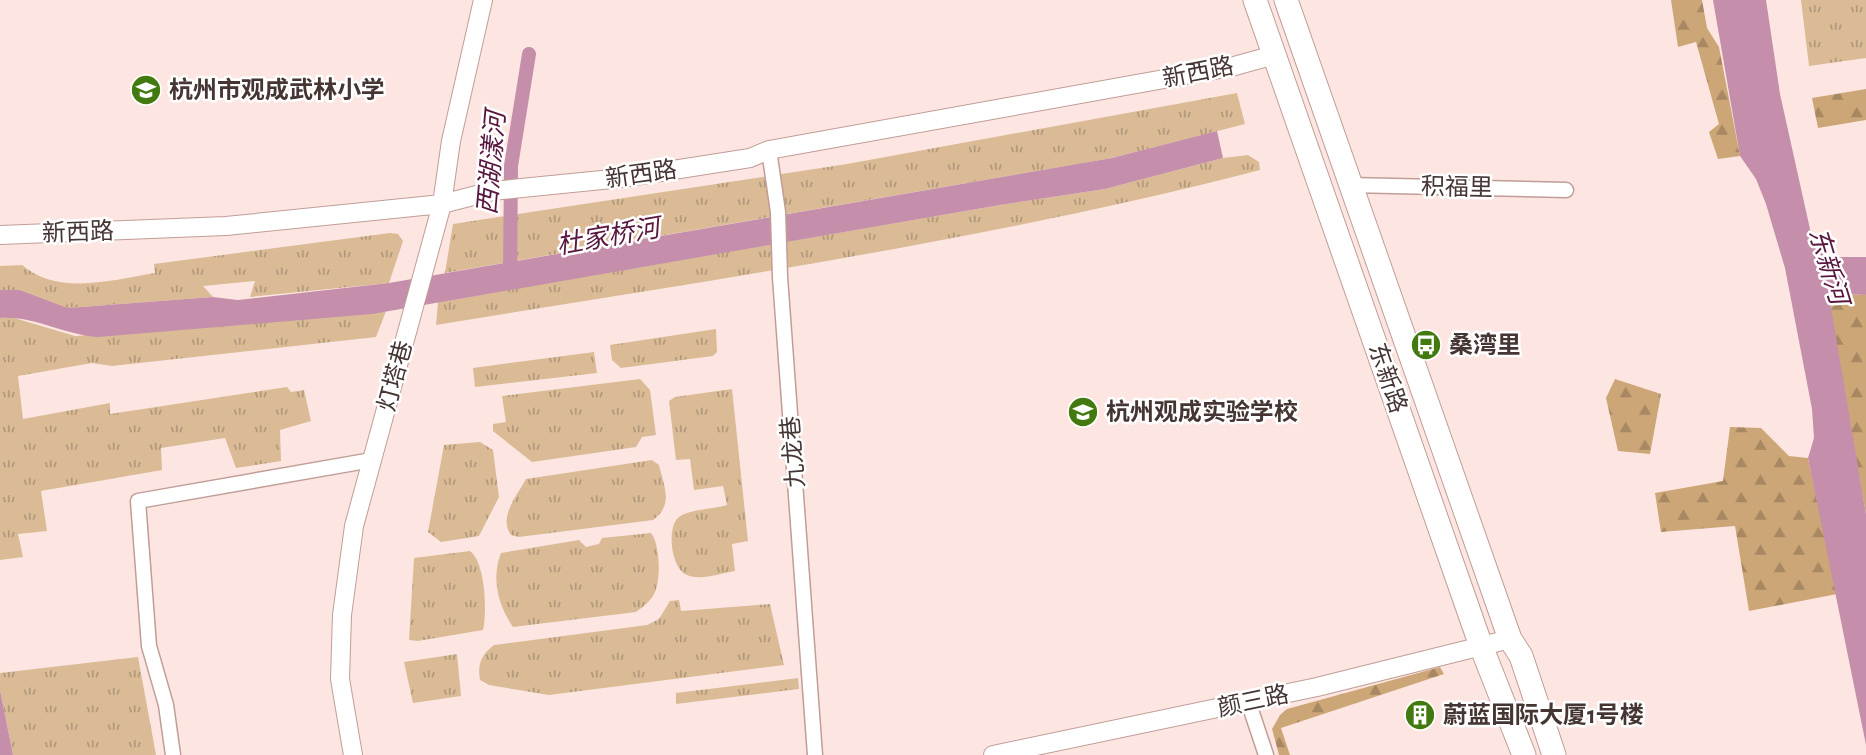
<svg xmlns="http://www.w3.org/2000/svg" width="1866" height="755" font-family="'Alegreya Sans','Noto Sans SC',sans-serif">
  <style>
    .grass { fill: url(#grass-tufts) }
    .forest { fill: url(#forest-firs) }
    .water { fill: #c58eaa }
    .lines { fill: none; stroke-linecap: round; stroke-linejoin: round }
    .canal { stroke: #c58eaa; stroke-width: 14 }
    .minor-casing { stroke: #c09d97; stroke-width: 17 }
    .tertiary-casing { stroke: #c09d97; stroke-width: 20 }
    .primary-casing { stroke: #c09d97; stroke-width: 25 }
    .minor { stroke: #fff; stroke-width: 14 }
    .tertiary { stroke: #fff; stroke-width: 18 }
    .primary { stroke: #fff; stroke-width: 23 }
    .labels { text-anchor: middle; stroke-width: 5; stroke-linejoin: round; paint-order: stroke }
    .street-label { font-size: 24px; fill: #453634; stroke: #fff }
    .poi-label { font-size: 24px; font-weight: bold; fill: #453634; stroke: #fff; text-anchor: start }
    .water-label { font-size: 26px; font-style: italic; fill: #59173f; stroke: #fff }
  </style>
  <defs>
    <pattern id="grass-tufts" width="24" height="20" patternUnits="userSpaceOnUse" patternTransform="scale(1.75)"><rect width="24" height="20" fill="#dabb96"/><path d="M3 7l-1-3M5 7V3M7 7l1-3M15 17l-1-3M17 17v-4M19 17l1-3" fill="none" stroke="#b3997b"/></pattern>
    <pattern id="forest-firs" width="22" height="20" patternUnits="userSpaceOnUse" patternTransform="scale(1.75)"><rect width="22" height="20" fill="#cca677"/><path d="M5 1l3.5 6h-7zM16 11l3.5 6h-7z" fill="#a78862"/></pattern>
  </defs>
  <rect width="100%" height="100%" fill="#fde6e2"/>
  <path class="grass" d="M1801 0H1866V58L1809 66Z
    M1237 93 1245 124 1112 158 445 273 453 224 847 164Z
    M1248 155 1259 162 1260 170C990 240 711 280 436 325L438 302 1000 205 1105 189 1223 158Z
    M390 233 398 234 403 241 389 283 250 297 255 281 203 286 213 297 68 308 20 290H0V266L22 265C58 296 112 280 155 273L154 264Z
    M386 311 376 337 112 366 92 363 18 376 23 419 110 403V414L287 387 291 392 304 390 311 421 280 430 281 461 236 468 225 438 161 448 162 470 41 491 47 531 18 534 23 557 0 560V318L11 317 75 336Z
    M716 329 717 352 713 356 621 368 612 360 610 345Z
    M594 352 597 373 475 387 473 368Z
    M640 379 650 390 656 435 642 437 636 447 532 462 493 431V424L506 422 502 396Z
    M732 389 748 541 732 544 735 571C722 573 700 581 687 575 671 569 666 527 679 517 690 509 714 509 727 505L723 486 694 490 690 459 676 460 669 401 675 397Z
    M480 442 493 450 499 497 479 536 441 542 428 532 444 445Z
    M652 460 659 465C664 486 674 505 653 520L519 537 511 535C498 517 517 496 526 479Z
    M651 533C660 544 661 578 655 592 651 601 643 607 636 612L513 627C498 605 491 578 501 553L579 540 586 547 599 544 602 538Z
    M470 551C486 563 487 613 483 630L418 641 409 640 414 558Z
    M679 600 681 611 770 604 784 665 549 695 489 685 480 680C477 664 482 654 494 645L647 625 659 619 670 601Z
    M457 654 461 696 413 703 404 662Z
    M138 657 156 755H13L0 690V673Z
    M798 678 799 689 676 704V693Z"/>
  <path class="forest" d="M1671 0H1702L1707 28 1719 47 1740 156 1718 159 1709 132 1719 124 1696 42 1678 47Z
    M1866 89V120L1818 128 1812 98Z
    M1844 294 1866 295V514L1831 317 1830 302Z
    M1615 379 1661 394 1650 454 1618 451 1606 398Z
    M1730 427 1761 428 1789 456 1808 458 1837 594 1749 611 1735 526 1661 532 1655 493 1723 481Z
    M1440 667 1444 674 1281 728 1290 755H1279L1272 729 1280 715 1287 709Z"/>
  <path class="water" d="M1713 0H1766L1780 94 1814 247 1831 257H1866V295L1844 294 1830 302 1866 514V745L1808 458 1814 438 1812 409 1785 268 1766 204 1756 179 1740 156Z
    M1217 131 1223 158 1105 189 1000 205 372 314 98 337C65 335 32 315 0 318V290H20L68 308 213 297 238 300 389 283 1112 158Z
    M0 690 13 755H0Z"/>
  <g class="lines">
    <path class="canal" d="M510 276 511 166 529 54"/>
    <g class="minor-casing">
      <path id="minor" d="M769 150 778 212 780 277 815 755
        M1349 185 1566 190
        M1248 701 1266 755
        M173 755 166 705 149 646 138 501 372 460"/>
    </g>
    <g class="tertiary-casing">
      <path id="tertiary" d="M0 235 226 226 442 204 492 191 622 178 750 158 769 150 1231 67 1274 55
        M353 755 340 679 342 615 354 526 442 204 451 141 483 0
        M993 755 1317 687 1510 639"/>
    </g>
    <g class="primary-casing">
      <path id="primary" d="M1255 0 1481 646 1524 755
        M1286 0 1510 639 1521 656 1554 755"/>
    </g>
    <use href="#minor" class="minor"/>
    <use href="#tertiary" class="tertiary"/>
    <use href="#primary" class="primary"/>
  </g>
  <defs>
    <g id="school-disc" transform="scale(1.575)"><circle r="9.5" fill="#427a10" stroke="#fff"/><path d="M0-5L7-2L0 1L-7-2ZM-4 1L0 2.5L4 1V4Q0 6-4 4Z" fill="#fff"/></g>
    <g id="bus-disc" transform="scale(1.575)"><circle r="9.5" fill="#427a10" stroke="#fff"/><path d="M-5-6H5V4H4V6H2V4H-2V6H-4V4H-5ZM-3.5-4V0h7V-4ZM-3.5 1.2v1.5H-2V1.2ZM2 1.2v1.5H3.5V1.2Z" fill="#fff"/></g>
    <g id="building-disc" transform="scale(1.575)"><circle r="9.5" fill="#427a10" stroke="#fff"/><path d="M-4-6H4V6H1V3H-1V6H-4ZM-2.5-4.3h1.7v1.8h-1.7ZM.8-4.3h1.7v1.8H.8ZM-2.5-1h1.7V.8h-1.7ZM.8-1h1.7V.8H.8Z" fill="#fff"/></g>
  </defs>
  <g fill-rule="evenodd">
    <use href="#school-disc" x="146" y="90"/>
    <use href="#bus-disc" x="1426" y="345"/>
    <use href="#school-disc" x="1083" y="412"/>
    <use href="#building-disc" x="1420" y="715"/>
  </g>
  <g class="labels">
    <g class="street-label">
      <text transform="translate(1198 72) rotate(-11)" y="8">新西路</text>
      <text transform="translate(641 174) rotate(-8)" y="8">新西路</text>
      <text transform="translate(1457 187) rotate(1)" y="8">积福里</text>
      <text transform="translate(78 232) rotate(-2)" y="8">新西路</text>
      <text transform="translate(395 376) rotate(-75)" y="8">灯塔巷</text>
      <text transform="translate(1388 378) rotate(71)" y="8">东新路</text>
      <text transform="translate(793 452) rotate(-95)" y="8">九龙巷</text>
      <text transform="translate(1253 701) rotate(-12)" y="8">颜三路</text>
    </g>
    <g class="poi-label">
      <text x="169" y="98">杭州市观成武林小学</text>
      <text x="1449" y="353">桑湾里</text>
      <text x="1106" y="420">杭州观成实验学校</text>
      <text x="1443" y="723">蔚蓝国际大厦1号楼</text>
    </g>
    <g class="water-label">
      <text transform="translate(491 163) rotate(-85)" y="9">西湖漾河</text>
      <text transform="translate(608 236) rotate(-10)" y="9">杜家桥河</text>
      <text transform="translate(1829 266) rotate(73)" y="9">东新河</text>
    </g>
  </g>
</svg>
